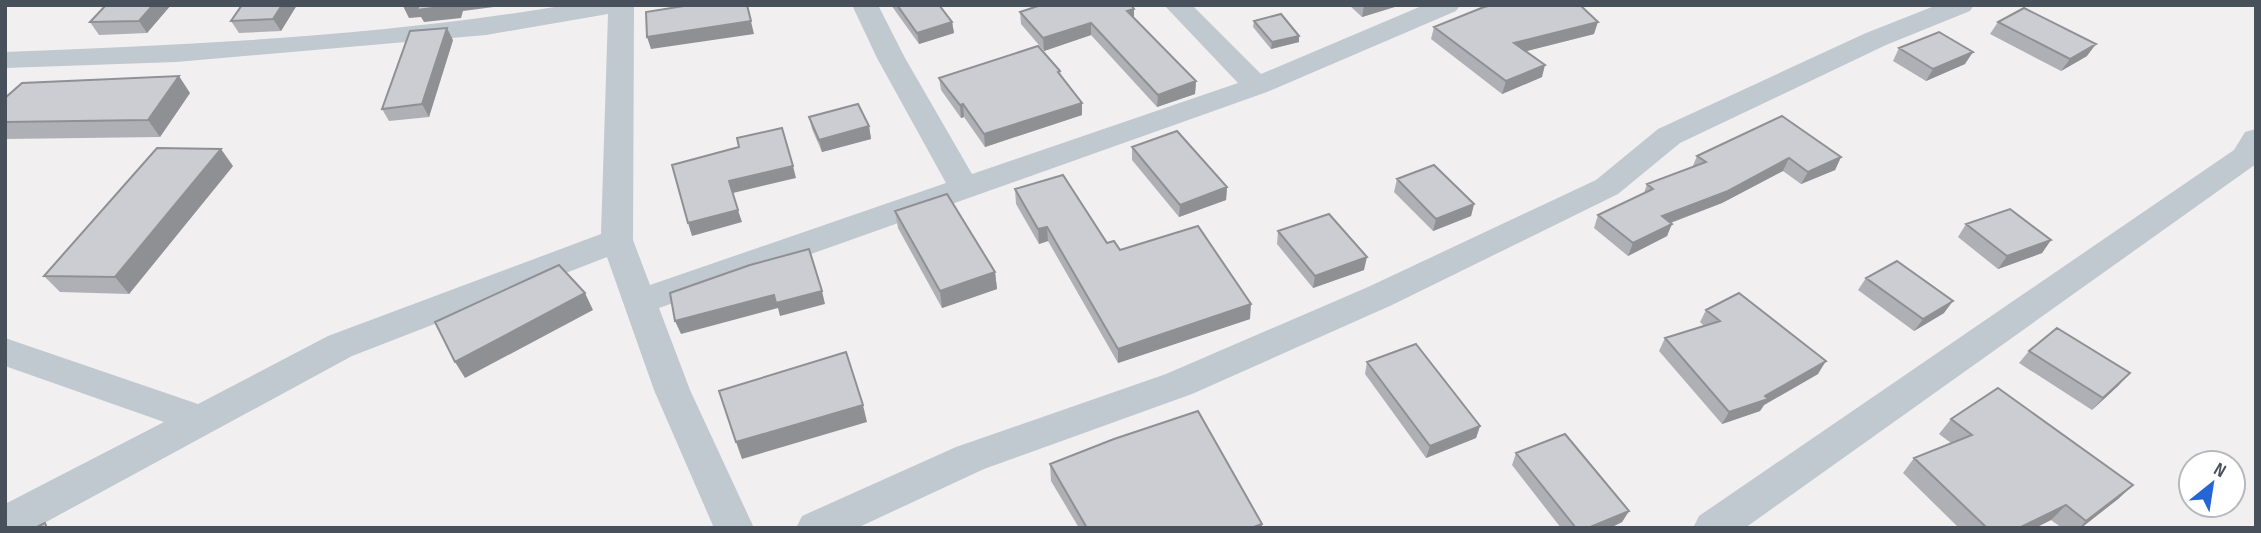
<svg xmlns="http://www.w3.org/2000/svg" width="2261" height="533" font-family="'Sofia Sans Condensed',sans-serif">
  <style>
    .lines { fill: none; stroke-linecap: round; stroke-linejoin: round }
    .street { fill: #c0c8d0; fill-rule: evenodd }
    .wall { fill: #afb0b5 }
    .shaded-wall { fill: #8f9094 }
    .building { fill: #cccdd3; stroke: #8f9094; stroke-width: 2 }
  </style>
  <rect width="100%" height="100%" fill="#f1efef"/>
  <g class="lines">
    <path class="street" d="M567 5H634L633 240 650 285 946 183 877 58 852 5H878L905 58 972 174 1238 83 1164 5H1192L1261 74 1424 5H1460L1456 11 1267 92 659 308 690 390 754 528H714L654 390 607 257 352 356 35 528H5V504L164 422 5 366V338L198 404 328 336 601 234 608 14 486 35 176 62 5 68V52C193 45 382 36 567 5Z
      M1937 5H1974L1970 11 1886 45 1680 143 1618 194 1392 305 1192 394 984 469 857 528H796L802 516 956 447 1166 374 1368 287 1596 180 1658 129 1866 33Z
      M2256 129V164L1745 528H1693L1699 516 2234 150 2245 132Z"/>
  </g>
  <path class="wall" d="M171 5 147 33 99 35 90 22Z
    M297 5 281 31 239 33 231 21Z
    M891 5H939L952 22 954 33 919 44Z
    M1349 5H1401L1362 17Z
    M1020 12 1134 18 1196 81 1195 94 1157 107 1091 35 1044 51 1021 24Z
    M1254 21 1299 42 1271 49 1253 27Z
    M1998 22 2087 56 2061 71 1990 34Z
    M1434 27 1594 34 1526 51 1542 77 1502 94 1431 39Z
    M453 40 429 117 389 121 382 109Z
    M1899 48 1965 64 1926 81 1893 61Z
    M1060 71 1061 76 1082 115 985 147 964 117 961 118 941 90 939 78Z
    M190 93 160 137 5 139V98Z
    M809 117 869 126 871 139 822 152 812 129Z
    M1132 147 1227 187 1226 200 1179 217 1132 160Z
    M1697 156 1841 157 1835 170 1801 184 1783 171 1722 203 1671 223 1667 236 1628 256 1594 228 1598 215 1644 193 1647 184 1692 168Z
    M233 166 129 294 60 292 44 276Z
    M1397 179 1474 204 1471 216 1433 231 1394 192Z
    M1015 189 1107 243 1250 319 1118 363 1048 241 1039 244 1016 204Z
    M895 211 995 272 997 289 942 308 898 228Z
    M1966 224 2051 240 2042 253 1998 269 1958 237Z
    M1278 231 1364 270 1313 288 1277 244Z
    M1866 278 1944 313 1914 331 1858 290Z
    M1706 310 1818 374 1764 405 1760 411 1722 424 1659 351 1665 338 1704 326 1700 322Z
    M2029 351 2119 385 2092 410 2019 363Z
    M1367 362 1480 426 1476 438 1426 458 1365 374Z
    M1951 419 2133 485 2118 499 2081 528H2062L2051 520 2035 528H1959L1903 473 1914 458 1951 443 1939 434Z
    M1516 453 1629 511 1622 522 1610 528H1561L1512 465Z
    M1050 464 1262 528H1079L1051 481Z"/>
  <path class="shaded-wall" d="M153 5H171L147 33 139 21Z
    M282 5H297L281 31 273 19Z
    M411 5H509L463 11 461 18 424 22 421 17 409 18 403 6Z
    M747 5 754 34 651 49 647 37Z
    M1364 5H1401L1362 17Z
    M1134 9V21L1127 11Z
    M952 22 954 33 919 44 917 33Z
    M1598 22 1594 34 1511 55 1514 43Z
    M1091 23V35L1044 51 1043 38Z
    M447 28 453 40 429 117 422 104Z
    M1299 36V42L1271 49 1272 42Z
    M2096 44 2087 56 2061 71 2070 59Z
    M1973 52 1965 64 1926 81 1933 69Z
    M1545 65 1542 77 1502 94 1506 81Z
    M179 76 190 93 160 137 148 120Z
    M1196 81 1195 94 1157 107 1158 95Z
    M1082 103V115L985 147 984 134Z
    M963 104 964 117 961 118 960 105Z
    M869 126 871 139 822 152 819 140Z
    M221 149 233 166 129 294 115 277Z
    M1841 157 1835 170 1801 184 1808 172Z
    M1789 158 1783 171 1722 203 1656 228 1662 216Z
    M793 166 796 178 733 193 729 181Z
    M1227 187 1226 200 1179 217 1180 205Z
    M1474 204 1471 216 1433 231 1436 219Z
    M738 210 742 222 692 236 688 223Z
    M1672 224 1667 236 1628 256 1633 243Z
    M1047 227 1048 241 1039 244 1038 229Z
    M2051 240 2042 253 1998 269 2007 256Z
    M1367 257 1364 270 1313 288 1315 276Z
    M995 272 997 289 942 308 940 291Z
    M822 291 825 304 780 316 778 308 681 334 675 321 774 295Z
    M585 293 593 310 465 378 455 362Z
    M1953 301 1944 313 1914 331 1923 319Z
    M1251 304 1250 319 1118 363V349Z
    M1826 361 1818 374 1764 405 1760 411 1722 424 1729 412 1765 396Z
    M2130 373 2119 385 2092 410 2103 398Z
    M863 405 867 422 742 459 736 442Z
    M1480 426 1476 438 1426 458 1430 446Z
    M2133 485 2118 499 2081 528H2079L2086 521Z
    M2066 505 2051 520 2035 528H2019Z
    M1629 511 1622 522 1610 528H1588Z
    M1262 524V528H1251Z"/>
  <path class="building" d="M106 5H153L139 21 90 22Z
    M242 5H282L273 19 231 21Z
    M419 5H455L417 10Z
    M690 5H747L751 21 647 37 646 12Z
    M897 5H939L952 22 917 33Z
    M1041 5H1131L1134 9 1127 11 1196 81 1158 95 1091 23 1043 38 1020 12Z
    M1493 5H1580L1598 22 1514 43 1545 65 1506 81 1434 27 1484 7Z
    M2024 8 2096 44 2070 59 1998 22Z
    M1281 14 1299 36 1272 42 1254 21Z
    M447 28 422 104 382 109 410 31Z
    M1939 32 1973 52 1933 69 1899 48Z
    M1038 46 1060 71 1058 72 1082 103 984 134 963 104 960 105 939 78Z
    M179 76 148 120 5 122V98L22 83Z
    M858 104 869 126 819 140 809 117Z
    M1782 116 1841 157 1808 172 1789 158 1728 191 1662 216 1672 224 1633 243 1598 215 1653 189 1647 184 1706 162 1697 156Z
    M782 128 793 166 729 181 738 210 688 223 672 165 739 147 737 138Z
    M1177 131 1227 187 1180 205 1132 147Z
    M157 148 221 149 115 277 44 276Z
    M1434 165 1474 204 1436 219 1397 179Z
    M1063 175 1107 243 1114 241 1120 250 1198 226 1251 304 1118 349 1047 227 1038 229 1015 189Z
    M947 194 995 272 940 291 895 211Z
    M2010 209 2051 240 2007 256 1966 224Z
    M1329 214 1367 257 1315 276 1278 231Z
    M809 249 822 291 776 303 774 295 675 321 670 293 750 265Z
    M1897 261 1953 301 1923 319 1866 278Z
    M559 265 585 293 455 362 435 322Z
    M1739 293 1826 361 1765 396 1768 399 1729 412 1665 338 1720 321 1706 310Z
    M2057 328 2130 373 2103 398 2029 351Z
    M1416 344 1480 426 1430 446 1367 362Z
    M846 352 863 405 736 442 719 391Z
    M1998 388 2133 485 2086 521 2066 505 2019 528H1987L1914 458 1972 435 1951 419Z
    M1198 411 1262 524 1251 528H1087L1050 464 1114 439Z
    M1565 434 1629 511 1588 528H1576L1516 453Z
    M45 523 47 528H35Z"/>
  <rect width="2261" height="533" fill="none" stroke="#48505b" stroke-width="14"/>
  <g transform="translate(2212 484) rotate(30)"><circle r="33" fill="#ffffff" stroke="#b6b9bd" stroke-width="2"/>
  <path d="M0-5L12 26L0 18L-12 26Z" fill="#2565d5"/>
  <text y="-10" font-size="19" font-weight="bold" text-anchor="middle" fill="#48505b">N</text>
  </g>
</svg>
